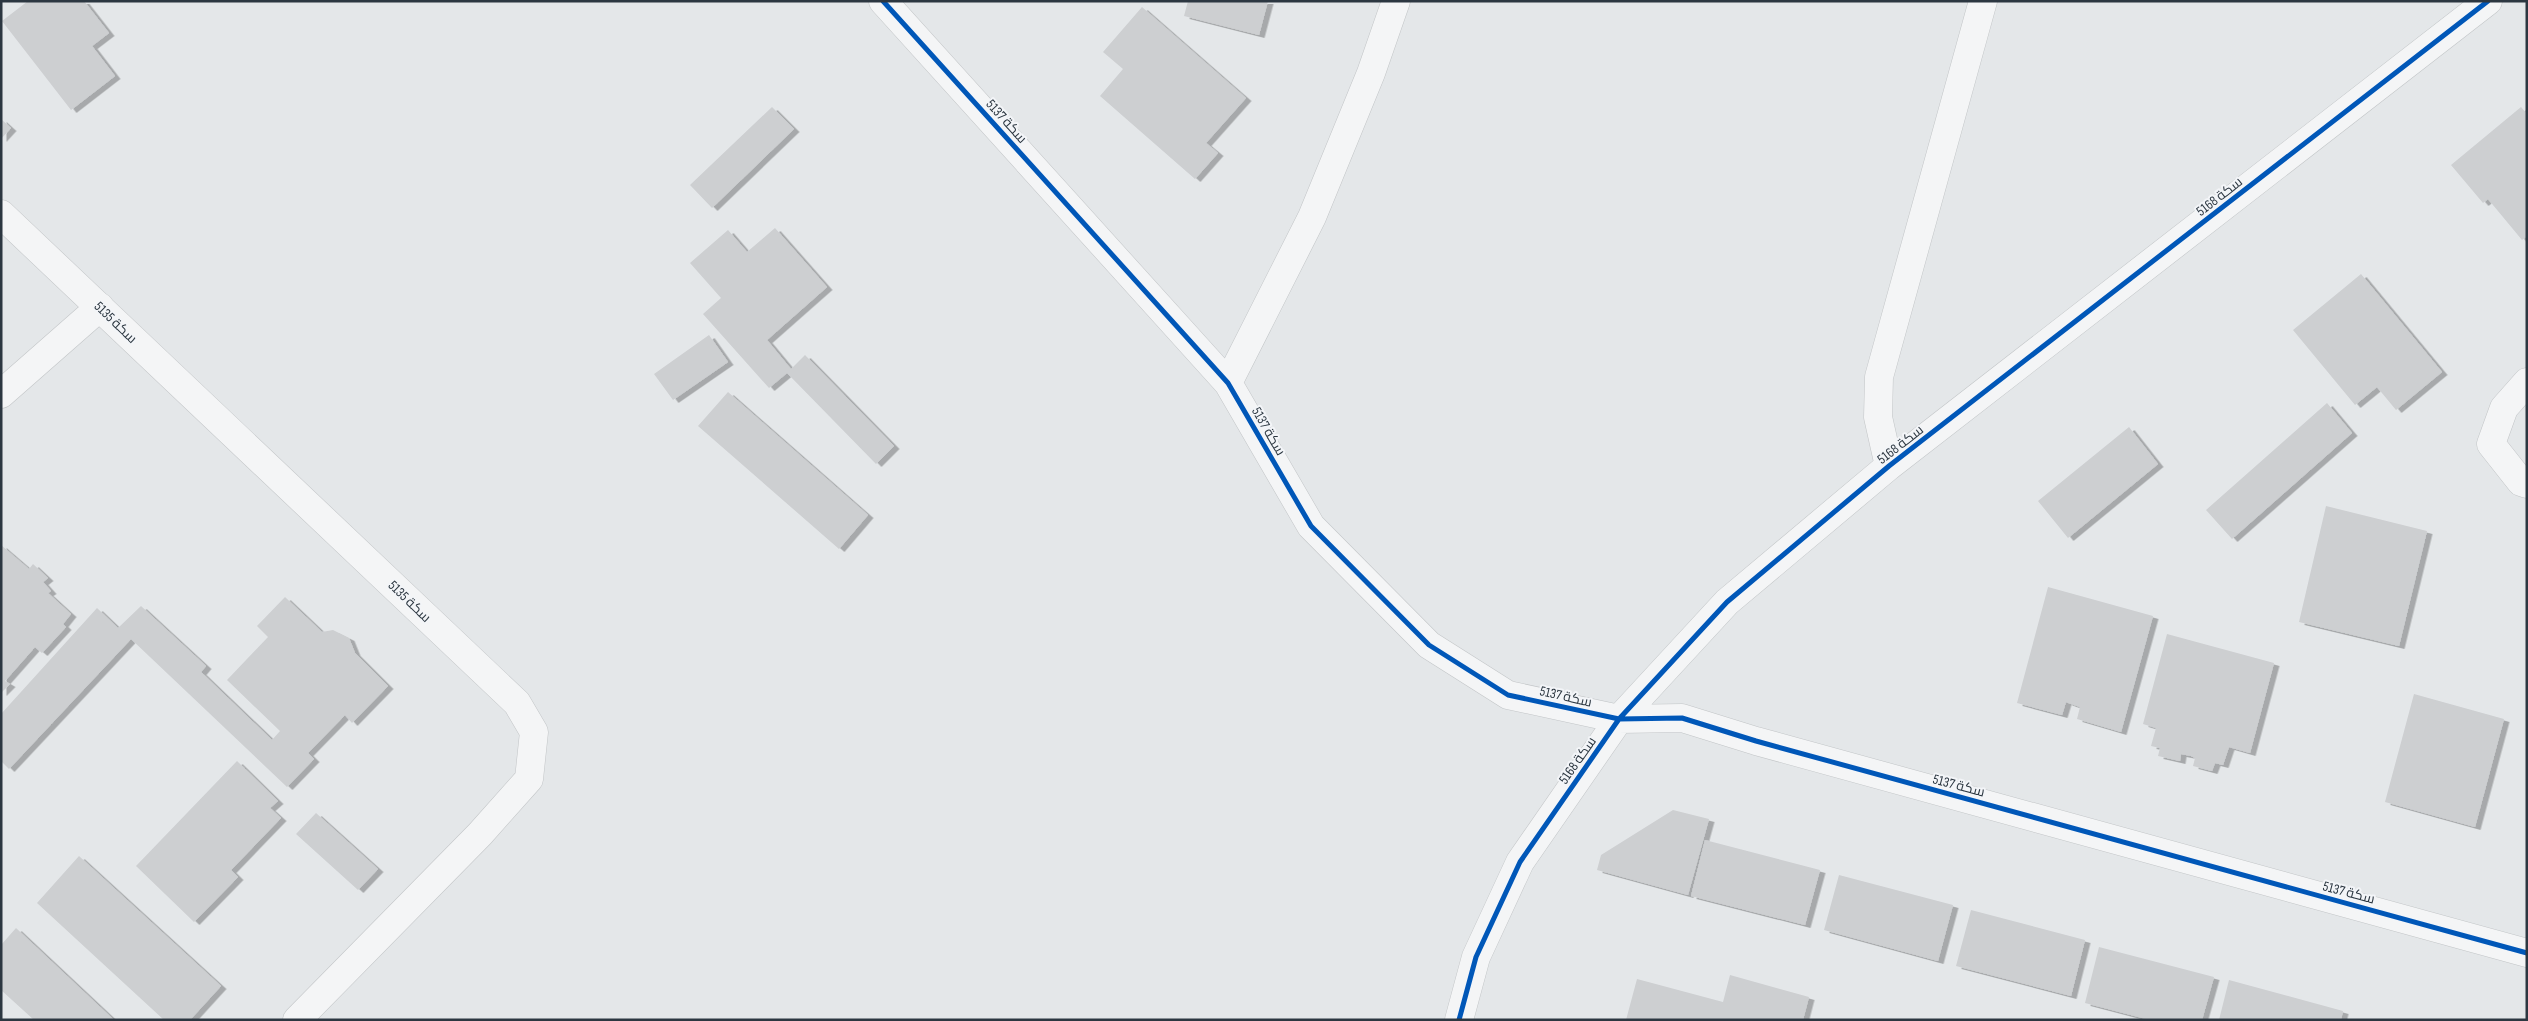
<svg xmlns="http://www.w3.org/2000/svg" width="2528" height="1021" font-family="'Sofia Sans Condensed',Cairo,sans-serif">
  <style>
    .building { fill: #cdcfd1; filter: url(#shadow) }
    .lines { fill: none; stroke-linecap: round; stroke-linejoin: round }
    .minor-casing { stroke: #c2c5c7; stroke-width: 29 }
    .minor { stroke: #f4f5f6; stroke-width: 28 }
    .cycleway-casing { stroke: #f3f5f8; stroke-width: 8 }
    .cycleway { stroke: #0057b8; stroke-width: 5 }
    .labels { text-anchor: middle; stroke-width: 4; stroke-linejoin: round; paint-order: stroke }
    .street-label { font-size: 14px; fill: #2c3741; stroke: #f3f5f8 }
  </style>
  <defs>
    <filter id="shadow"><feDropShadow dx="5.5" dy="3" stdDeviation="0" flood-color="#0004"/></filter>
  </defs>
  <rect width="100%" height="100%" fill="#e4e7e9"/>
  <path class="building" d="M28 1H84L109 33 92 46 115 76 71 110 2 21Z
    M1188 1H1268L1259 35 1184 16Z
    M1142 7 1246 98 1206 143 1218 153 1195 179 1100 96 1123 69 1103 52Z
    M772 107 794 129 712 208 690 185Z
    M2521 107 2527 114V236L2522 240 2488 199 2483 203 2451 165Z
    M1 119 11 128 1 139Z
    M775 228 827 287 767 340 791 369 805 355 894 446 876 464 787 373 769 388 703 314 721 298 690 263 728 230 747 252Z
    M2361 274 2442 372 2396 410 2377 387 2355 405 2293 330Z
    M709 335 728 362 673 400 654 374Z
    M728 392 868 515 839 549 698 426Z
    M2327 403 2352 433 2232 539 2206 510Z
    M2129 427 2158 464 2068 538 2038 501Z
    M2326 506 2427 531 2399 646 2299 622Z
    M1 545 29 569 33 564 48 578 43 582 51 591 48 593 71 614 63 624 66 627 42 653 35 647 5 681 10 684 1 693Z
    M2048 587 2153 616 2121 732 2077 719 2080 707 2071 704 2066 702 2062 715 2017 703Z
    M285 597 322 632 333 630 349 638 355 653 388 686 352 723 345 715 308 753 314 759 287 787 131 639 9 769 1 761V714L97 608 118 628 141 606 206 666 201 672 272 740 280 731 227 680 268 637 257 626Z
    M2167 634 2274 663 2250 753 2229 747 2223 765 2215 763 2212 771 2193 766 2195 758 2191 756 2181 754 2180 761 2158 756 2160 748 2151 746 2156 728 2143 724Z
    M2414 694 2504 719 2475 827 2385 802Z
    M237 761 278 801 270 808 281 818 231 870 238 877 194 922 136 866Z
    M1673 810 1709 819 1688 895 1597 870 1601 855Z
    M316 813 378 869 358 890 296 834Z
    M1705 840 1820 870 1805 925 1691 896Z
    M79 856 221 986 190 1020H164L37 903Z
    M1839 875 1953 905 1938 961 1824 930Z
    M1971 910 2085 940 2071 996 1956 966Z
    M16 928 114 1020H34L1 990V945Z
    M2099 947 2214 977 2202 1020H2150L2085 1003Z
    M1730 975 1809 997 1803 1020H1626L1637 979 1723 1002Z
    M2229 980 2343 1011 2341 1020H2219Z"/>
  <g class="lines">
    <g class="minor-casing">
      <path id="minor" d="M883 1 1228 383 1311 526 1429 645 1508 695 1619 719 1682 718 1756 741 2527 953
        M1 214 517 703 534 732 529 779 480 834 297 1020
        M2527 382 2504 408 2491 444 2521 482 2527 484
        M1228 383 1312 217 1371 73 1396 1
        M1 394 100 307
        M1889 466 1878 417 1879 377 1983 1
        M1459 1020 1476 957 1520 862 1619 719 1727 602 1889 466 2488 1"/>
    </g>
    <use href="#minor" class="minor"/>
    <g class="cycleway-casing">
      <path id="cycleway" d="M883 1 1228 383 1311 526 1429 645 1508 695 1619 719 1682 718 1756 741 2527 953
        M1459 1020 1476 957 1520 862 1619 719 1727 602 1889 466 2488 1"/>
    </g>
    <use href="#cycleway" class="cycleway"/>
  </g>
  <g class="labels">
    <g class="street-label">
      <text transform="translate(1007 121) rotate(48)" y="5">سكة 5137</text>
      <text transform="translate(2219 196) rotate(-38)" y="5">سكة 5168</text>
      <text transform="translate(116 322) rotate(44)" y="5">سكة 5135</text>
      <text transform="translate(1269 431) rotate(60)" y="5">سكة 5137</text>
      <text transform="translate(1900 444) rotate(-38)" y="5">سكة 5168</text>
      <text transform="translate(410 601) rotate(44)" y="5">سكة 5135</text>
      <text transform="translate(1566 696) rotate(13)" y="5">سكة 5137</text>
      <text transform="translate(1577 760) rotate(-55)" y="5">سكة 5168</text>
      <text transform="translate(1959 785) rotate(15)" y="5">سكة 5137</text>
      <text transform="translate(2349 892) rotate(15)" y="5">سكة 5137</text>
    </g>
  </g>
  <rect width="2528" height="1021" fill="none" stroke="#2c3741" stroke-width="5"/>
</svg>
